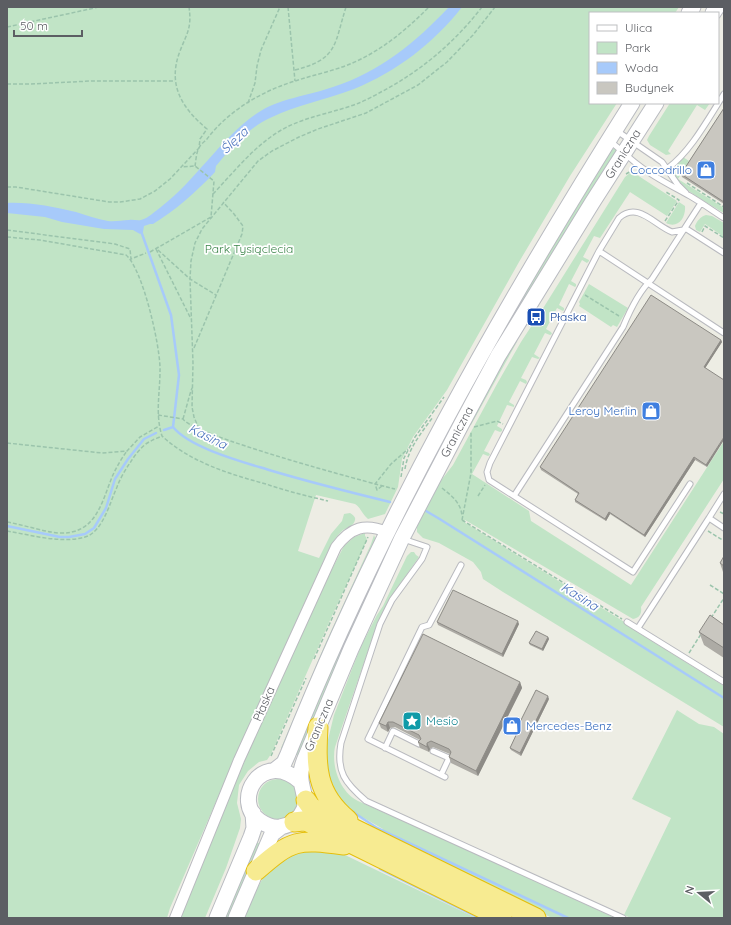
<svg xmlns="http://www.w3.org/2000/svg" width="731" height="925" font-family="Quicksand,sans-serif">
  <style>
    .green { fill: #c1e4c6 }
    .water { fill: #a7cafa }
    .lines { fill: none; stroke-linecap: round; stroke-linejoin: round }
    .stream { stroke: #a7cafa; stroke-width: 2.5 }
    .lane-casing { stroke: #b9babf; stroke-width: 7 }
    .street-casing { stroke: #b9babf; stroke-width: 12 }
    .secondary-casing { stroke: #b9bbc1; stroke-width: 17 }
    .highway-casing { stroke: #e5bf0c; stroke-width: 21 }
    .path { stroke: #9bc4ac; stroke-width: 1.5; stroke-dasharray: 4 2; stroke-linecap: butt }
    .lane { stroke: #fff; stroke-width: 5 }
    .street { stroke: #fff; stroke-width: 10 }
    .secondary { stroke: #fff; stroke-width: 15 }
    .highway { stroke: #f7eb91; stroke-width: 19 }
    .wall { fill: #adaba5 }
    .shaded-wall { fill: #8d8b86 }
    .building { fill: #c9c7c0; stroke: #8d8b86 }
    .labels { text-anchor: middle; stroke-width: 3.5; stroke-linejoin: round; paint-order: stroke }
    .street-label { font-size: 12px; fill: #5c5e63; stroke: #fff }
    .shop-label { font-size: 12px; fill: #366cbe; stroke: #fff; text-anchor: end }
    .park-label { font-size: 12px; fill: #3a8448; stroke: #fff }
    .transit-label { font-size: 12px; fill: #164399; stroke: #fff; text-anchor: start }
    .culture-label { font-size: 12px; fill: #0d838f; stroke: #fff; text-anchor: start }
    .water-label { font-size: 13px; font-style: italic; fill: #4a72bd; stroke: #fff }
  </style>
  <rect width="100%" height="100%" fill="#edede4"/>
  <path class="green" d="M7 7H679L675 13H590V103H617L570 176 519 262 447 390 413 437 402 459 398 487 385 514 368 519C362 514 361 508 355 504L316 495 298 551 319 558 331 534 342 521 344 514 350 513C353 515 356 517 355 520 354 526 347 528 343 530 334 538 329 549 324 560L251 721 170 908 167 918H7Z
    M670 103H710L705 110 697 105 668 151 671 154 666 155 650 145 647 140 649 136Z
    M613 149H615L618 152 461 412 457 410 605 156Z
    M683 157 689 161 678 179 724 208V213C714 207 678 187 675 177 673 170 678 162 683 157Z
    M630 173H634L677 201 667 216 630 192 600 238 594 236 583 257 589 260V261L587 263 582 260 571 281 576 284V286L575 287 569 284 559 305 564 308V310L563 311 557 308 546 329 551 332 552 334 550 335 545 333 534 354 540 358 538 359 532 357 521 378 526 380 527 382 526 384 520 381 509 402 514 405V407L507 405 497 426 502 429V431L500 432 495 430 484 451 489 453 490 455 488 456 483 454 472 474 529 511 531 521 631 585 724 441V479L641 607C642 613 640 618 633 619L465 520 464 522 626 623 639 633 724 686V727L503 592 483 579 481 572 473 562 439 543 423 538 417 532V526L420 518 439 483 453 465 497 384 521 342 538 316 541 317 544 312 542 310 625 177Z
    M679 202 685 206C686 218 678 229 666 223Z
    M706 215 712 216 724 223V237L705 224 700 232 696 230 695 226C697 221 700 217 706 215Z
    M589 284 628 308 617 327 613 325 611 327 579 306 580 304 579 302Z
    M518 340 471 425H467L504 358Z
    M365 533V536L366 537 367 540 331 618 271 754 267 760 259 762 248 771 239 785 237 803 241 819 240 828 226 868 205 918H180L235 781 321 590 344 546 354 537Z
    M374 535 376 540 284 749 281 748 326 642 371 544Z
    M391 541H394L299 756 295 754 361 602Z
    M411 552H414L416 555 419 557 393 594 378 622 335 747C331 766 340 792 358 801L475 853 615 918H552L460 872 380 835 383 829 357 814 339 799 329 776 325 752 334 715 361 646 377 615 383 606 407 556Z
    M677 710 699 724 714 727 724 734V918H631L624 915 671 818 632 799Z
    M258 799a20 20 0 1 1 40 0a20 20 0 1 1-40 0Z
    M256 842 261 844 229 918H224Z
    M329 850 345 855 476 918H244L257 889 266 872 287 852Z"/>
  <path class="water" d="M449 7H462C434 43 396 72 354 89 326 100 296 105 270 118 248 128 231 148 216 166L215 172C196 192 176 210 153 224H150L144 226 143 232 140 234 133 230 104 229 62 222 45 217 7 213V203C31 202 53 207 76 212 86 215 97 219 108 221 115 222 122 220 129 220 133 219 137 221 141 220 149 218 155 211 161 207 197 179 220 139 256 114 279 98 308 96 333 87 380 72 416 42 449 7Z"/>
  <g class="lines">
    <path class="stream" d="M141 231 171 315 179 375 173 427C190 448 243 462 269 470 309 482 349 492 390 502
      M164 430 173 427
      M426 511 438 518 724 698
      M7 526 60 537H69L85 534 94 528 106 508 115 479 128 459 144 439 156 433
      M353 812 377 828 568 918
      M380 869 479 918"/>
    <g class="lane-casing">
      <path id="lane" d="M617 131 662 162 678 185 686 193
        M611 142C620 149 628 157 637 164 653 177 672 186 690 196 702 203 713 211 724 218
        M650 173C656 172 663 172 668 168 691 151 708 119 724 94
        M685 228 724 253
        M683 230 672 232C654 225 638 201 619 218L599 251 724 333
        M599 251 490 463 487 472 489 480 633 572 690 484
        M724 494 709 518 724 528
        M514 496 623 327C630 310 639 291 652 279L701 203
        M403 539 427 547 422 559 392 600 380 624 341 743C336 772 345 783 366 801L623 918
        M627 622 724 682
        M638 628 709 518
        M385 748 393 731 419 744
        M433 751 449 758 441 775
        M445 777 368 739 422 627 429 625 461 565"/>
    </g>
    <g class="street-casing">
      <path id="street" d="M175 918 239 760 336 547C351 527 365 523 387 532"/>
    </g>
    <g class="secondary-casing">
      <path id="secondary" d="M689 13 693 7
        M713 13 717 7
        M275 770 284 763 288 754C380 524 500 312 632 103
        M301 782C261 747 231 802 260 821 266 825 273 828 280 827 291 825 300 819 304 809 308 797 299 785 301 773 301 769 303 764 304 761L351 649 402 538 461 425 498 356 592 203 656 103
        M217 918 251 837 254 828 253 813
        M236 918 272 834 281 827"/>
    </g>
    <g class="highway-casing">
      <path id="highway" d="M318 727C316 766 315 793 348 820
        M306 800 311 807 320 812 536 918
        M294 822 303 821 308 822 502 918
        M256 871C292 839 298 839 344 845"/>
    </g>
    <path class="path" d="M288 7 295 81
      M7 27 99 7
      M295 70C338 59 334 45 346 7
      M7 84H31L91 81H175
      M248 103 255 83 257 66 261 50 280 7
      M195 166C196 161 196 153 199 148 200 145 204 142 207 139 228 111 262 91 295 81 316 74 339 70 359 60 386 47 408 28 429 7
      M626 174 633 170
      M687 183 724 207
      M7 187H16L109 202H120L140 199 155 191 170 179 199 148 200 139 207 129C182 108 167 85 180 51 187 33 192 28 189 7
      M213 194C235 171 257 142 287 127 309 116 336 112 359 103 366 100 374 96 381 92 421 71 454 43 482 7
      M665 221 679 200 666 192
      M7 230 115 244 130 249 131 259 146 253
      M702 232 705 226 724 238
      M7 237 40 240 126 255C143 269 161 349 160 371 160 393 155 414 162 436 190 462 229 474 266 484 286 491 307 496 328 501
      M156 249 191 319
      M158 250 190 279 216 295
      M150 252 211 217 214 181 195 166 181 167
      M585 295 619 316
      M194 348 242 234 243 226 234 214 223 202
      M158 415 183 419C192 435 366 482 395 489
      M183 419 190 394 192 388
      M474 427 497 421 503 424
      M199 429 194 417 192 407 193 363 190 279 191 261 195 243 202 229 258 161 272 151 299 137 318 129 366 113 418 85 447 62 473 35 495 7
      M7 443 102 453 127 451 140 437 159 426
      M405 469C408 449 421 433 433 417
      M401 477 404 458 415 437 444 397
      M382 486 377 490 375 484 391 464 408 449
      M442 488C452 496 461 503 462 516
      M478 496 485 485
      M720 512 724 514
      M462 520 622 619
      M462 520 471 473V432
      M7 522C24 525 41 531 58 533 95 535 101 505 112 477 116 468 121 459 127 451
      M7 531C31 535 62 544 85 537 103 532 110 502 117 487 120 479 125 470 130 463 135 455 142 445 151 441 154 439 158 438 162 436
      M708 531 724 541
      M710 585 724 594
      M711 618 724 598
      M689 653 701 634
      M314 659 368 537
      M271 756 306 678"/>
    <use href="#lane" class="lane"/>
    <use href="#street" class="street"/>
    <use href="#secondary" class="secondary"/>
    <use href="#highway" class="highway"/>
  </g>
  <path class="wall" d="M724 108V204L682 177 681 174Z
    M721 340 722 342 705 368 707 467 695 460 645 537 610 514 606 521 575 502V500L578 494 541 470 540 467Z
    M724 556V575L720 563Z
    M437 622 519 624 503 657 438 625Z
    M724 625V658L704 645 699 632Z
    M548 637 549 639 543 651 530 645 529 643Z
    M520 682 522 688 478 776 451 763 449 757 450 754 433 747 430 749 429 752 420 748 418 742 420 740 395 727 390 728 388 732 381 728 379 723Z
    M549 699 521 756 511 750 510 748 517 733 516 730Z"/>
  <path class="shaded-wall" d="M721 340 722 342 704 370V367Z
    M724 437V440L707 467 706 465Z
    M694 457 695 460 645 537 644 535Z
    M609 512 610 514 606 521 605 519Z
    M518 621 519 624 503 657 502 654Z
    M548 637 549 639 543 651 542 649Z
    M520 682 522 688 478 776 476 771Z
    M548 696 549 699 521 756 520 753Z
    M388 722 390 728 388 732 386 726Z
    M427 743 430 749 429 752 427 747Z"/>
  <path class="building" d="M724 108V202L681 174Z
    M651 295 721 340 704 367 724 380V437L706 465 694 457 644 535 609 512 605 519 575 500 579 493 540 467Z
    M724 556V566L720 563Z
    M453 590 518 621 502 654 437 622Z
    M710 615 724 625V648L699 632Z
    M536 631 548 637 542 649 529 643Z
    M423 634 520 682 476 771 449 757 451 752 449 749 431 741 427 743V747L418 742 421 739 419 735 393 722H388L386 726 379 723Z
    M536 690 548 696 520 753 510 748 518 731 516 730Z"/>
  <defs>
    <g id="shop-square" transform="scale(1)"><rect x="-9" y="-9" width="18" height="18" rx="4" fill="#3f7fe0" stroke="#fff"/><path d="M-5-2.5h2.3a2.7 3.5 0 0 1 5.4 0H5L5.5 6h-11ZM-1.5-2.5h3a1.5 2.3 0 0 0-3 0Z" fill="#fff"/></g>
    <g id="bus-square" transform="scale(1)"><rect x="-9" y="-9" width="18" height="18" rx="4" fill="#1a4fb4" stroke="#fff"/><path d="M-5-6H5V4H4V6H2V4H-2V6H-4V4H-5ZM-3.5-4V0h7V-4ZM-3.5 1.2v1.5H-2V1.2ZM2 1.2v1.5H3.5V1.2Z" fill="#fff"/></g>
    <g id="sight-square" transform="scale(1)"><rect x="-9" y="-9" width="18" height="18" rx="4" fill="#0f9aa8" stroke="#fff"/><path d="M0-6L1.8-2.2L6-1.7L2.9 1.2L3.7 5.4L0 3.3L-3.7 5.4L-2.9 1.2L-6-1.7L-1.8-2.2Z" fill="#fff"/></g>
  </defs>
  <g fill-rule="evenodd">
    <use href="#shop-square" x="706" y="170"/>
    <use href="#bus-square" x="536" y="317"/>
    <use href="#shop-square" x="651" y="411"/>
    <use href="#sight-square" x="412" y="721"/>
    <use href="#shop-square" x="512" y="726"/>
  </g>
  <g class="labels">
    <g class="street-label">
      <text transform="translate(623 154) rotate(-58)" y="4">Graniczna</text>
      <text transform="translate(457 432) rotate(-62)" y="4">Graniczna</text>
      <text transform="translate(264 704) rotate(-66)" y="4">Płaska</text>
      <text transform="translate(319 725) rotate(-67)" y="4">Graniczna</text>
    </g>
    <g class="shop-label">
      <text x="692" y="174">Coccodrillo</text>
      <text x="637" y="415">Leroy Merlin</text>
      <text x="526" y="730" text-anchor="start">Mercedes-Benz</text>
    </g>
    <g class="park-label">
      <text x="249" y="253">Park Tysiąclecia</text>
    </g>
    <g class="transit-label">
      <text x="550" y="321">Płaska</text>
    </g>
    <g class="culture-label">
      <text x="426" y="725">Mesio</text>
    </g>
    <g class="water-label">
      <text transform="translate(234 140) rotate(-43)" y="5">Ślęza</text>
      <text transform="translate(208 436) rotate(26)" y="5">Kasina</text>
      <text transform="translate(580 596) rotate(32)" y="5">Kasina</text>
    </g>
  </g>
  <rect width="731" height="925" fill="none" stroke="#5c5e63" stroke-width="16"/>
  <rect x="589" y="12" width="130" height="92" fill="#ffffff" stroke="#bebfc1"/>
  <rect x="597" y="25" width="20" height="6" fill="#ffffff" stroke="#bebfc1"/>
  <text x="625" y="32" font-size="12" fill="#5c5e63">Ulica</text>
  <rect x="597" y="42" width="20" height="12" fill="#c1e4c6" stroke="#bebfc1"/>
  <text x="625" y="52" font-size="12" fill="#5c5e63">Park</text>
  <rect x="597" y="62" width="20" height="12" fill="#a7cafa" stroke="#bebfc1"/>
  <text x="625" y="72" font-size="12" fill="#5c5e63">Woda</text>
  <rect x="597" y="82" width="20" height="12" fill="#c9c7c0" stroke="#bebfc1"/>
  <text x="625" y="92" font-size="12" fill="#5c5e63">Budynek</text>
  <g transform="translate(699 893) rotate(288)" stroke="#ffffff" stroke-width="3" paint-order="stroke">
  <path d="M0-3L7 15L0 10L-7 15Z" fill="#5c5e63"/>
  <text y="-6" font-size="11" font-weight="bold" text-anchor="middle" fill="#5c5e63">N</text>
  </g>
  <path d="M14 30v6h68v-6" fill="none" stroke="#5c5e63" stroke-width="2"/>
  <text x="20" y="30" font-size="12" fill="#5c5e63" stroke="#ffffff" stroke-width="3" paint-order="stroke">50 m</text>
</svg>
